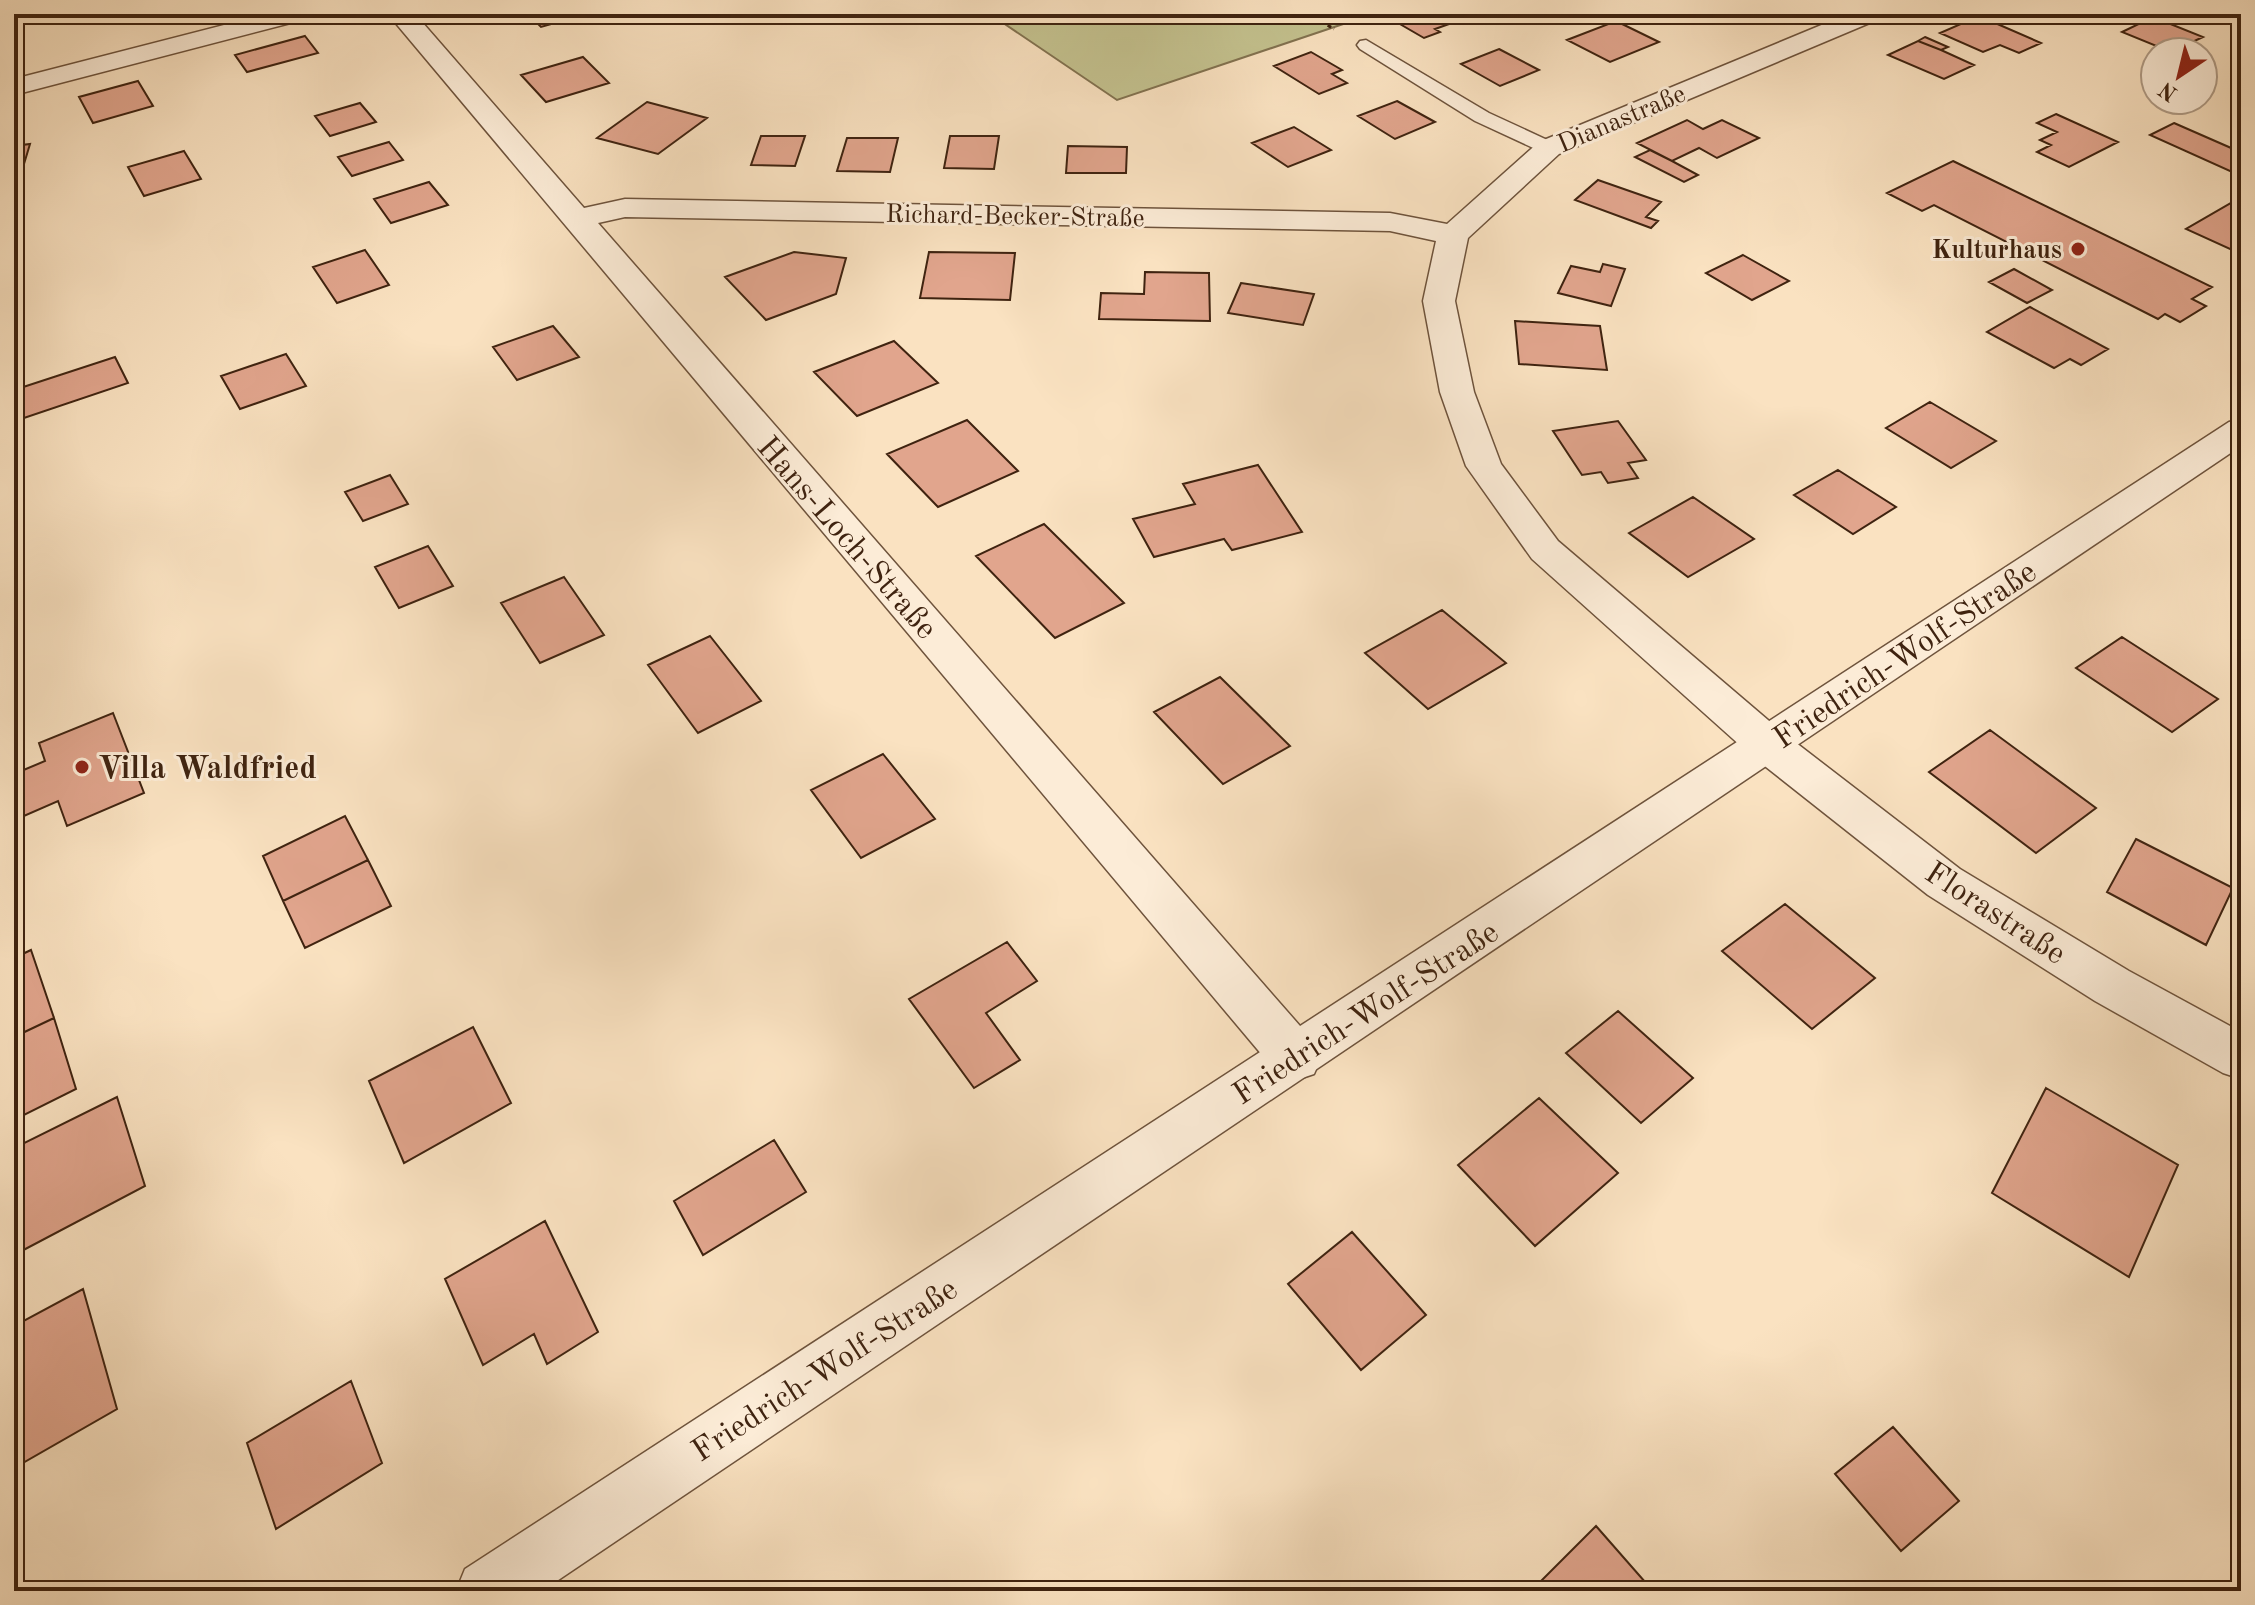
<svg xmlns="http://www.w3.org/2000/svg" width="2255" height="1605" font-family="'Old Standard TT',serif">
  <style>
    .green { fill: #c4c28f; stroke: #827250; stroke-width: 2 }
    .building { fill: #e1a58d; stroke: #3f2310; stroke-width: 2 }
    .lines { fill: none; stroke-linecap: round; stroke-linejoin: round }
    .service-casing { stroke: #6e533c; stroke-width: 3 }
    .minor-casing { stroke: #6e533c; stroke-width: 3 }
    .tertiary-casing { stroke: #6e533c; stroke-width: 3 }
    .path { stroke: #3f2310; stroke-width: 3; stroke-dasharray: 4 3; stroke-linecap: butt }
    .service { fill: #fcecd7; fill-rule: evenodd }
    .minor { fill: #fcecd7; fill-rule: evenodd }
    .tertiary { fill: #fcecd7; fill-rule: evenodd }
    .poi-dot { fill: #8f2418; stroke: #fcecd7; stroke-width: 3 }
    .labels { text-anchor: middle; stroke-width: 6; stroke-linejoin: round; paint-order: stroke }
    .far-street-label { font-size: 26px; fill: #3f2310; stroke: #fcecd7 }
    .far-poi-label { font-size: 26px; font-weight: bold; fill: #3f2310; stroke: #fcecd7; text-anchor: end }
    .street-label { font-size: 32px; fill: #3f2310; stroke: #fcecd7 }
    .poi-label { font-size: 32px; font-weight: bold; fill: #3f2310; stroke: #fcecd7; text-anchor: start }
  </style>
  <rect width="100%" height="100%" fill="#fae2c1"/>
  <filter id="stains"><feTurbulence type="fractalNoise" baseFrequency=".0025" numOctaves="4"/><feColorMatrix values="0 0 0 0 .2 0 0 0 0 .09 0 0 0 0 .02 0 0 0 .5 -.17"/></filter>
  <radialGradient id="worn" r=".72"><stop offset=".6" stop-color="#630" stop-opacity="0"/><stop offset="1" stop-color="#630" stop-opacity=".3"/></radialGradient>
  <path class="green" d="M990 14H1373L1117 100Z"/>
  <path class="building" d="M528 14H587L541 27Z
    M1410 14H1453L1463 19 1435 29 1440 32 1424 38 1393 20Z
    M1979 16 2041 43 2019 53 2000 45 1983 52 1940 33Z
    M2153 17 2203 37 2171 52 2122 32Z
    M1616 21 1659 42 1610 62 1567 40Z
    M305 36 318 53 247 72 235 55Z
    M1925 37 1948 47 1941 50 1918 41Z
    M1918 41 1941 50 1974 65 1944 79 1888 55Z
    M1499 49 1539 70 1500 86 1461 64Z
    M1311 52 1342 70 1332 74 1347 83 1319 94 1274 66Z
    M583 57 609 83 546 102 521 75Z
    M138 81 153 106 93 123 79 97Z
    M1397 101 1435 122 1395 139 1358 116Z
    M647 102 707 118 658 154 597 138Z
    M360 103 376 122 330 136 315 116Z
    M2056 114 2118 142 2069 167 2037 152 2051 145 2040 140 2057 132 2037 123Z
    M1687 120 1703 129 1722 120 1759 138 1717 158 1699 148 1672 161 1637 143Z
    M2174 123 2238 151 2241 149V176L2150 135Z
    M1294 127 1331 150 1288 167 1252 143Z
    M761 136H805L795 166 751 165Z
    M950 136H999L994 169 944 168Z
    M847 138H898L890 172 837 171Z
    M389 142 403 160 352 176 338 157Z
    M30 144 24 164 14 166V146Z
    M1068 146 1127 147 1126 173H1066Z
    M1650 150 1672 161 1698 175 1684 182 1635 157Z
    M184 151 201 179 144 196 128 167Z
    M1953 161 2212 287 2192 299 2206 306 2180 322 2165 314 2158 319 1934 205 1922 211 1887 193Z
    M1598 180 1661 202 1646 217 1658 221 1651 228 1575 200Z
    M429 182 448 205 391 223 374 199Z
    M2231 203 2241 208V254L2186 229Z
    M365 250 389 285 337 303 313 267Z
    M794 252 846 258 836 294 766 320 725 277Z
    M929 252 1015 253 1010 300 920 298Z
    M1743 255 1789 281 1752 300 1706 273Z
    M1603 264 1625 269 1611 306 1558 293 1571 266 1600 272Z
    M2014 269 2052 290 2027 303 1989 282Z
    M1145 272 1209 273 1210 321 1099 319 1101 293 1144 294Z
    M1241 283 1314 294 1303 325 1228 313Z
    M2030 307 2108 349 2081 365 2070 359 2054 368 1987 332Z
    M1515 321 1600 326 1607 370 1519 364Z
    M553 326 579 357 517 380 493 347Z
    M894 341 938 383 857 416 814 372Z
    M286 354 306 386 240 409 221 376Z
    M115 357 128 383 21 419 14 401V390Z
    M1930 402 1996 441 1951 468 1886 428Z
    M967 420 1018 471 938 507 887 454Z
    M1618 421 1646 460 1628 463 1638 478 1608 483 1601 472 1582 475 1553 431Z
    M1258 465 1302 532 1232 550 1224 539 1154 557 1133 519 1195 504 1183 484Z
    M1838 470 1896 507 1853 534 1794 495Z
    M390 475 408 504 363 521 345 492Z
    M1693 497 1754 539 1688 577 1629 533Z
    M1044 524 1124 603 1055 638 976 556Z
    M428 546 453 586 399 608 375 567Z
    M564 577 604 635 540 663 501 603Z
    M1442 610 1506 663 1428 709 1365 653Z
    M710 636 761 701 698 733 648 665Z
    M2122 637 2218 699 2172 732 2076 668Z
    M1220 677 1290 746 1223 784 1154 712Z
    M113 713 144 793 67 826 58 801 17 819 14 774 45 761 39 743Z
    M1990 730 2096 808 2036 853 1929 772Z
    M883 754 935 819 861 858 811 790Z
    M345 816 368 860 283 901 263 856Z
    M2136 839 2233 888 2206 945 2107 892Z
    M368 860 391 906 305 948 283 901Z
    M1785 904 1875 978 1812 1029 1722 951Z
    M1007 942 1037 981 986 1013 1020 1060 974 1088 909 999Z
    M31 950 54 1018 14 1037V958Z
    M1618 1011 1693 1078 1641 1123 1566 1053Z
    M54 1018 76 1089 14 1120V1037Z
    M473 1027 511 1103 404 1163 369 1081Z
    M2046 1088 2178 1165 2129 1277 1992 1193Z
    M117 1097 145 1186 14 1255V1148Z
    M1539 1098 1618 1173 1535 1246 1458 1165Z
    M774 1140 806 1192 703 1255 674 1201Z
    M545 1221 598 1332 547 1364 534 1334 483 1365 445 1279Z
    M1352 1232 1426 1315 1361 1370 1288 1284Z
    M83 1289 117 1409 14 1468V1326Z
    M351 1381 382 1463 276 1529 247 1443Z
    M1893 1427 1959 1501 1901 1551 1835 1474Z
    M1596 1526 1653 1591H1531Z"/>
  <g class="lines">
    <g class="service-casing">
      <path id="service" d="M1366 40 1489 113 1556 144 1559 148 1549 154 1542 152 1475 121 1360 49 1357 45 1360 41Z"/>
    </g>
    <g class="minor-casing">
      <path id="minor" d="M267 14H310L306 19 14 95V79Z
        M388 14H415L584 208 625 199 1390 213 1447 224 1539 142 1848 14H1883L1879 19 1559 154 1468 238 1455 301 1474 392 1501 464 1558 541 1782 732 1960 869 2129 971 2241 1032V1079L2223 1073 2095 1001 1928 895 1752 756 1532 559 1466 466 1440 392 1423 301 1436 241 1390 231 625 217 598 223 1314 1042 1321 1058 1314 1074 1296 1080 1278 1074Z"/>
    </g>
    <g class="tertiary-casing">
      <path id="tertiary" d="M2241 419V446L542 1591H456L465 1569 2229 422Z"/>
    </g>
    <path class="path" d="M1245 14 1322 22 1334 29
      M1322 22 1328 14"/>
    <use href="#service" class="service"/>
    <use href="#minor" class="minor"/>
    <use href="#tertiary" class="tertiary"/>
  </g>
  <g class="poi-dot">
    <circle cx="2078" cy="249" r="8"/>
    <circle cx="82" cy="767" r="8"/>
  </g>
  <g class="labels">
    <g class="far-street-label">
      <text transform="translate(1621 118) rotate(-23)" y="9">Dianastraße</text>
      <text transform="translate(1015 215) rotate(1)" y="9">Richard-Becker-Straße</text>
    </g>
    <g class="far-poi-label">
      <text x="2062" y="258">Kulturhaus</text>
    </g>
    <g class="street-label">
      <text transform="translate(848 537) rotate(49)" y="11">Hans-Loch-Straße</text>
      <text transform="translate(1904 654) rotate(-34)" y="11">Friedrich-Wolf-Straße</text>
      <text transform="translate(1996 912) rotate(33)" y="11">Florastraße</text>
      <text transform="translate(1365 1012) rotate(-33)" y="11">Friedrich-Wolf-Straße</text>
      <text transform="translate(824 1369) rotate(-33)" y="11">Friedrich-Wolf-Straße</text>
    </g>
    <g class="poi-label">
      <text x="98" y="778">Villa Waldfried</text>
    </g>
  </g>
  <rect width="2255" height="1605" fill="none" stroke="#fae2c1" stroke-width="48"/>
  <rect x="16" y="16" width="2223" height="1573" fill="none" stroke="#3f2310" stroke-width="4"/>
  <rect x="24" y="24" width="2207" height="1557" fill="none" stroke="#3f2310" stroke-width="2"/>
  <g transform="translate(2179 76) rotate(215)"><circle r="38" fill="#fcecd7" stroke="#b09c87" stroke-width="2"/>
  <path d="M0-6L14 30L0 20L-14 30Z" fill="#8f2418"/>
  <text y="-12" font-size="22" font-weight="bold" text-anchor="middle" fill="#3f2310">N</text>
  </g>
  <rect width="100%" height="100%" filter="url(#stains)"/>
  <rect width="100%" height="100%" fill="url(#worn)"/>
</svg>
